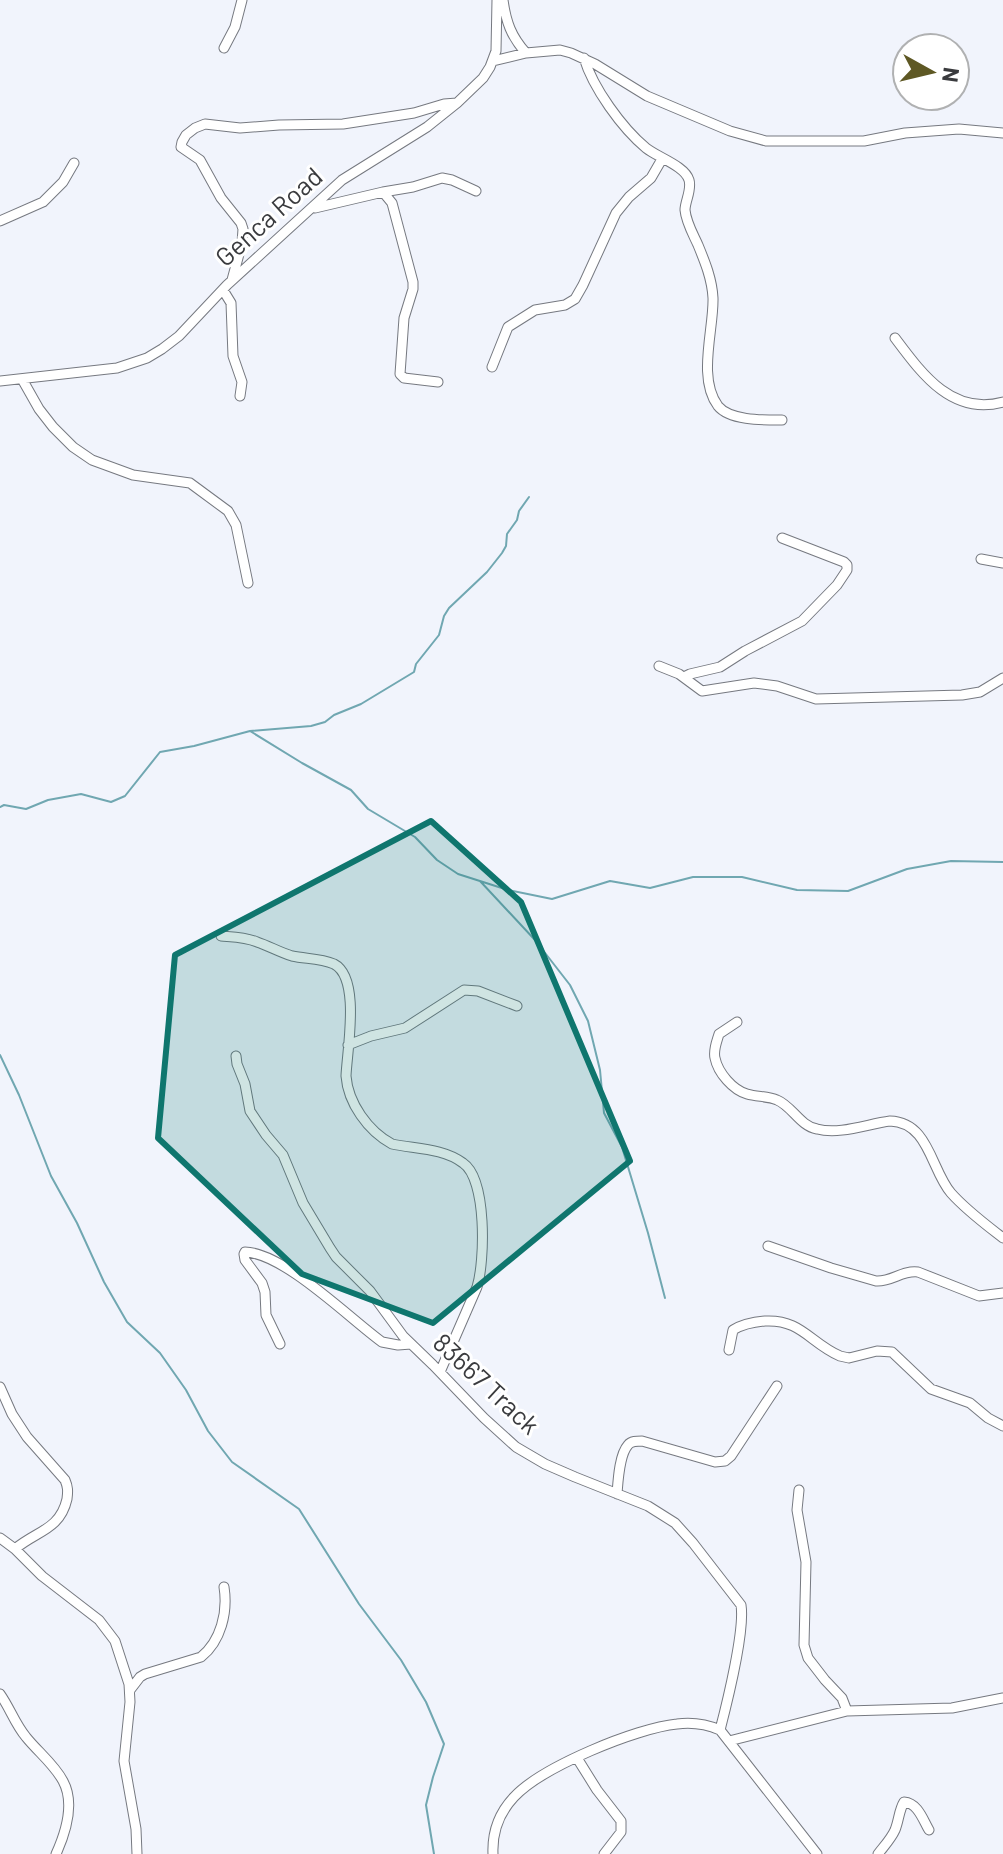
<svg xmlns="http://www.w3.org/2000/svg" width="1003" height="1854" font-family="Barlow,sans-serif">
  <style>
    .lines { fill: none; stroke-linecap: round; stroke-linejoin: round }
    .stream { stroke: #70a7b1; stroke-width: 2 }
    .minor-casing { stroke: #767980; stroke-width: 11 }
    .minor { stroke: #fff; stroke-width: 9 }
    .marked { fill: #0f766e; fill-opacity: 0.2; stroke: #0f766e; stroke-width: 6; stroke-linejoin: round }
    .labels { text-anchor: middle; stroke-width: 6; stroke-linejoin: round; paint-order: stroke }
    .street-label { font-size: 26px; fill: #3a3b3e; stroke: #fff }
  </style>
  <rect width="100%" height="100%" fill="#f1f4fc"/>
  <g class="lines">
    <path class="stream" d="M250 731 302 763 351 790 368 809 415 837 437 860 458 874 508 890 552 899 610 881 650 888 693 877H742L797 890 848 891 907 869 951 861 1003 862
      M0 807 4 805 26 809 48 800 81 794 111 802 125 796 160 752 194 746 250 731 311 726 325 722 334 715 361 704 414 672 416 664 439 635 444 616 449 608 487 572 502 553 506 546 507 534 517 520 519 511 529 497
      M480 881 535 940 570 985 588 1021 600 1070 604 1113 622 1147 648 1233 665 1298
      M0 1055 19 1095 51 1176 77 1223 104 1282 127 1322 160 1353 186 1390 208 1431 232 1462 299 1509 359 1604 401 1660 426 1702 444 1744 433 1777 426 1805 434 1854"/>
    <g class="minor-casing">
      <path id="minor" d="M503 0C506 22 511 36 526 53
        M224 48 235 27 242 0
        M584 58C593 88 622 128 646 148 657 157 685 166 689 180 692 190 685 201 685 210 686 222 693 234 698 245 705 262 712 279 713 298 714 329 697 378 718 406 730 421 765 420 782 420
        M493 61 526 53 560 50 571 53 595 64 647 96 730 131 766 141H864L905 133 959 129 1003 133
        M383 192 392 203 413 282V289L404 318 400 374 404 378 438 382
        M315 208 383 192 413 187 442 178 452 180 476 191
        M0 221 43 202 63 182 74 163
        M232 280 242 243 243 229 241 223 221 198 200 160 181 147 182 142 186 135 195 128 205 124 240 128 279 125 343 124 414 113 444 104 457 103
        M223 290 231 303 233 356 242 382 240 396
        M895 338C922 374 952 416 1003 402
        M492 367 508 327 535 310 565 305 575 299 583 285 616 213 629 197 651 178 662 159
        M22 379 39 409 53 427 73 447 92 460 133 475 190 483 228 511 236 525 248 583
        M0 381 117 368 147 358 162 349 179 336 227 285 342 180 427 127 457 103 483 78 490 67 496 51 497 0
        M981 559 1003 563
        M659 666 679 674 702 691 754 683 777 686 816 699 962 695 980 692 1003 678
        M684 677 690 674 720 667 745 651 802 621 837 585 847 570V565L844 562 782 538
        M221 936C233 937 246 937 257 942 269 946 279 952 292 956 306 959 320 958 334 964 361 978 347 1050 346 1076 348 1103 368 1131 392 1144 415 1149 443 1148 463 1163 487 1179 485 1261 477 1287L440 1372
        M737 1022 719 1034C717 1041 713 1050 715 1058 718 1073 733 1090 747 1094 757 1097 768 1096 777 1100 792 1106 800 1126 817 1129 840 1135 867 1124 890 1121 929 1122 931 1170 951 1193 966 1210 985 1224 1003 1238
        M348 1045 371 1036 405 1028 464 990 478 991 517 1006
        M236 1056 237 1064 245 1084 250 1111 266 1135 283 1155 303 1203 330 1248 336 1257 370 1291 403 1336 433 1365 484 1418 516 1447 545 1464 575 1477 648 1506 675 1523 693 1543 741 1605C745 1630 727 1703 720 1730
        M768 1246 831 1268 876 1281C892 1282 902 1270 918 1272L979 1296 1003 1293
        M280 1344 266 1315 265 1292 262 1283 245 1260 244 1254 245 1252C284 1253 349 1318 382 1342L398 1345 411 1344
        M729 1350 733 1330C743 1324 753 1322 765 1321 801 1319 810 1343 840 1356L849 1358 877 1351 892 1352 931 1389 970 1403 988 1418 1003 1426
        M0 1387 12 1414 27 1437 65 1480C68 1487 68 1491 67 1499 60 1530 36 1531 15 1549
        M799 1490 797 1510 806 1562 804 1645 808 1658 825 1680 842 1698 847 1711
        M617 1494C618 1482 619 1455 628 1445 631 1441 637 1441 642 1441L715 1462 725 1461 731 1456 777 1386
        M0 1538 15 1549 42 1576 99 1620 115 1641 129 1684 130 1702 124 1761 136 1829 137 1854
        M130 1690 140 1677 145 1674 201 1657C221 1641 228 1612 224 1587
        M0 1694C10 1708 15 1724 26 1737 38 1752 54 1764 63 1781 75 1803 66 1832 56 1854
        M729 1741 847 1711 952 1708 1003 1698
        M577 1758 597 1790 621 1821V1832L604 1854
        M493 1854C492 1832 499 1813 514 1797 542 1767 636 1728 677 1724 692 1722 706 1724 720 1730L817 1854
        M878 1854C884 1846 891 1839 895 1830 899 1820 899 1810 904 1802 918 1803 923 1820 929 1830"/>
    </g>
    <use href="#minor" class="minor"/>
  </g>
  <path class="marked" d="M431 821 521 902 630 1161 433 1323 302 1274 158 1138 175 955Z"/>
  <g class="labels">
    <g class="street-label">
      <text transform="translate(269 217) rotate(-42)" y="9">Genca Road</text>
      <text transform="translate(486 1384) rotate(43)" y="9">83667 Track</text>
    </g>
  </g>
  <g transform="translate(931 72) rotate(98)"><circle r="38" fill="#ffffff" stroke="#b0b1b2" stroke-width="2"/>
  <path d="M0-6L14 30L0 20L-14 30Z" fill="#5e5824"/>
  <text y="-12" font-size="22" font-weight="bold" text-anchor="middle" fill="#3a3b3e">N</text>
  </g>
</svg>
